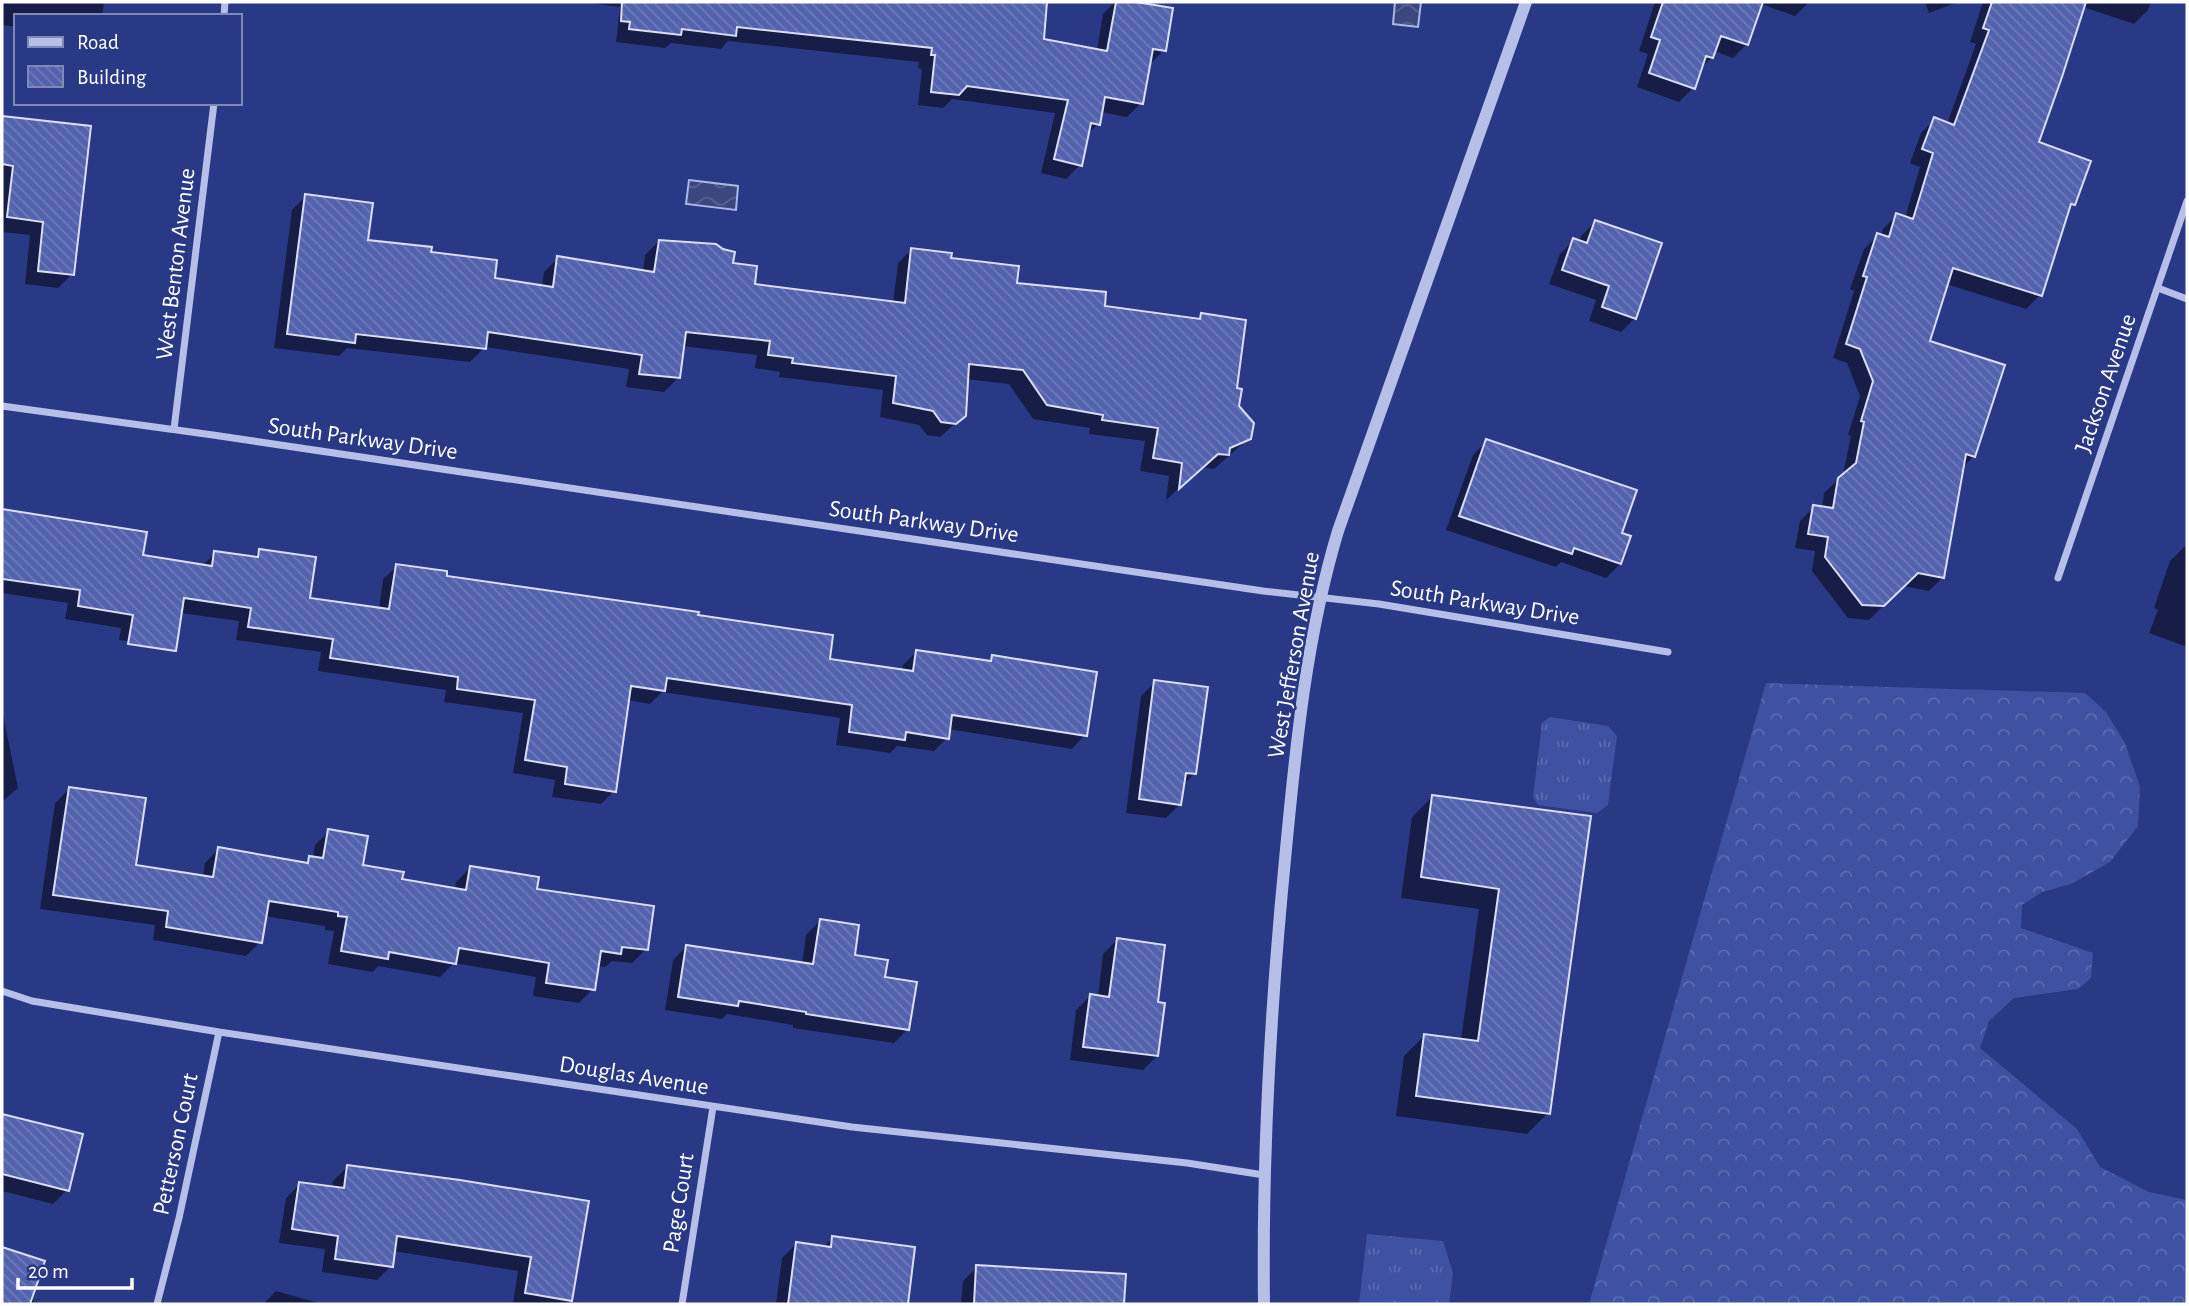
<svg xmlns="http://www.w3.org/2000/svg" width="2189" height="1306" font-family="'Alegreya Sans',sans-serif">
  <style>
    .grass { fill: url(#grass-tufts) }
    .forest { fill: url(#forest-crowns) }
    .water { fill: url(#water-waves); stroke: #abb6e8; stroke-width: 2 }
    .shadow { fill: #0007 }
    .building { fill: url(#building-back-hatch); stroke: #d9def6; stroke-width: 2 }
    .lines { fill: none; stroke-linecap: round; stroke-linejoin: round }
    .minor { stroke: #b6bfe7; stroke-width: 7 }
    .tertiary { stroke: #b6bfe7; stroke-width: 12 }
    .labels { text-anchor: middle; stroke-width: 5; stroke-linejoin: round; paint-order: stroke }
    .street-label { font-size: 24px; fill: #fff; stroke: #2a3986 }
  </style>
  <defs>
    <pattern id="grass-tufts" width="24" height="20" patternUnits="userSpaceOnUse" patternTransform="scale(1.75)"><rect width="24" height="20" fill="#3f51a2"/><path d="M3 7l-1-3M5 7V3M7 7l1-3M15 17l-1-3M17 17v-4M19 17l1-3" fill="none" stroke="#5c6bb0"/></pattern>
    <pattern id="forest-crowns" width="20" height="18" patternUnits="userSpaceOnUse" patternTransform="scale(1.75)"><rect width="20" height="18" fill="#3f51a2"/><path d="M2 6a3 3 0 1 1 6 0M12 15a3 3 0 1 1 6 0" fill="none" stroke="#5c6bb0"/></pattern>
    <pattern id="water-waves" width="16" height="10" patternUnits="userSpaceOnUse" patternTransform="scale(1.75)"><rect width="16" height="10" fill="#3c467f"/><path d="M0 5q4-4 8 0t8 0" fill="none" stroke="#596292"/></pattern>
    <pattern id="building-back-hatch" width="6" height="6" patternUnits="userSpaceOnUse" patternTransform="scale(1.75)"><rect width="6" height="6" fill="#5362ad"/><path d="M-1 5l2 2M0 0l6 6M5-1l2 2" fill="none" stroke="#6d7ab9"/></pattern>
  </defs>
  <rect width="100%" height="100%" fill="#2a3986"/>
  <path class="grass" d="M1550 717 1608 726 1617 736 1608 805 1597 813 1538 805 1533 797 1542 723Z
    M1367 1234 1443 1241 1453 1273 1449 1304H1359Z"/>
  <path class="forest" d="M1766 683 2085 693 2106 712 2125 743 2140 787 2138 826 2110 862 2071 884 2042 892 2022 905 2021 928 2093 953 2091 978 2078 989 2014 998 1989 1021 1980 1048 2077 1129 2100 1167 2149 1192 2187 1200V1304H1589Z"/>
  <path class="water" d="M1395 2H1421L1418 27 1393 24Z
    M689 180 738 186 736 210 686 204Z"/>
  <path class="shadow" d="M2 2H104L103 12 99 16H16V27L2 25Z
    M580 2H1046L1042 41 1097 51 1103 14 1115 2 1171 10 1164 50 1150 64 1141 103 1127 117 1100 112 1098 124 1087 135 1080 165 1066 179 1041 173 1055 113 952 99 943 108 918 105 922 69 918 68 919 62 728 41 721 49 671 43 665 48 616 42 620 7Z
    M1655 2H1809L1795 16 1761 4 1747 44 1733 58 1714 51 1712 57 1699 70 1693 88 1679 102 1637 87 1648 54 1639 51Z
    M1925 2H1958L1929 13Z
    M1983 2H2151L2148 10 2134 24 2083 7 2037 143 2073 204 2067 211 2040 295 2026 309 1946 284 1928 343 1974 456 1961 469 1943 577 1929 591 1903 586 1869 620 1848 618 1812 571 1815 551 1795 548 1800 521 1814 507 1822 508 1824 493 1843 475 1851 436 1848 435 1860 396 1847 363 1833 358 1854 291 1850 289 1864 249 1878 235 1881 236 1883 229 1897 215 1905 218 1920 167 1910 163 1921 133 1935 119 1947 124 1976 44 1970 42Z
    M14 119 72 274 58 288 25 284 30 235 2 232V122Z
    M306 196 366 241 429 254 493 279 542 287 544 272 558 258 643 272 645 255 659 241 731 264 753 286 893 303 898 263 912 249 949 259 1015 284 1103 307 1197 320 1201 315 1235 389 1237 406 1249 438 1214 469 1202 467 1166 500 1169 476 1140 471 1145 441 1089 434 1090 428 1033 419 1009 384 966 379 964 416 940 437 927 435 919 425 880 417 883 390 779 377 780 372 755 368 757 355 682 346 678 378 664 392 626 387 629 369 485 347 470 362 347 348 339 356 274 348 292 210Z
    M1595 222 1635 318 1621 332 1589 321 1596 300 1549 284 1560 254 1574 240 1579 242 1581 236Z
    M1487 441 1620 534V564L1606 578 1561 562 1556 567 1446 530 1473 455Z
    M2 511 145 534 141 557 202 566 215 553 252 558 259 551 308 599 379 610 383 579 397 566 445 577 696 617 828 660 902 671 903 665 916 652 987 662 992 657 1085 735 1072 749 948 729 947 738 934 751 897 746 890 753 836 745 840 718 662 692 650 704 627 700 614 791 601 804 552 797 555 780 513 773 523 713 444 702 446 690 318 671 321 652 236 640 239 621 180 613 164 646 119 640 121 628 65 619 68 603 2 593Z
    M2184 547 2187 548V647L2149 633 2158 610 2154 608 2170 561Z
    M1155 682 1195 773 1182 786 1180 804 1166 818 1126 813 1141 696Z
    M2 710 18 788 2 802Z
    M69 789 134 866 203 877 205 863 219 849 303 864 309 858H313L315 845 329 831 361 866 400 880 455 890 456 882 470 868 535 890 646 949 632 963 612 961 605 967 597 966 593 989 579 1003 533 996 536 977 454 963 440 977 378 966 373 972 328 964 334 931 325 930V926L264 916 260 942 246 956 153 940 155 925 40 909 55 803Z
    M1433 796 1589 818 1548 1113 1527 1134 1396 1116 1404 1056 1425 1035 1461 1040 1479 909 1401 898 1412 817Z
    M820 921 853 957 908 1029 894 1043 793 1028V1025L727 1014 722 1019 665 1010 673 960 687 946 802 964 806 935Z
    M1117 940 1156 1004 1157 1056 1143 1070 1070 1060 1076 1010 1090 996 1098 997 1103 954Z
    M2 1116 81 1135 67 1190 53 1204 2 1191Z
    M347 1167 587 1202 571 1300 567 1304H513L518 1271 393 1251 391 1266 377 1280 322 1272 325 1249 279 1243 286 1198 300 1184 332 1189 333 1181Z
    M833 1238 913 1248 906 1304H776L782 1258 796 1244 823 1247Z
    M2 1248 43 1262 30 1298 34 1300 33 1304H2Z
    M977 1267 1124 1276 1122 1304H961L963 1281Z
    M276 1291 322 1304H263Z"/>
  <path class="building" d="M622 2H1047L1044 39 1107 51 1116 2H1136L1173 8 1166 51 1153 49 1143 104 1105 97 1100 125 1091 123 1082 166 1054 159 1068 100 967 86 959 95 931 92 935 55H931L932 48 737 27 736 36 682 29 681 35 629 29 630 22 621 21Z
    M1663 2H1763L1748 45 1721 36 1713 58 1706 56 1695 89 1649 73 1660 40 1651 37Z
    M1992 2H2086L2062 77 2039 142 2091 161 2075 205 2071 204 2042 296 1953 268 1930 341 2005 365 1975 457 1966 454 1944 578 1918 573 1884 606 1862 605 1825 557 1828 537 1808 534 1813 505 1833 508 1838 478 1856 463 1864 422 1861 421 1873 381 1860 349 1846 344 1867 277 1863 276 1877 233 1889 237 1896 213 1913 219 1933 153 1922 149 1934 117 1954 125 1989 30 1983 28Z
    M2 116 91 126 74 275 38 271 43 222 7 217 13 166 2 164Z
    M305 194 373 203 368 240 432 247 431 252 497 260 495 278 553 287 557 256 654 272 659 240 716 244 723 249 735 252 733 263 757 266 755 284 905 303 911 248 952 253 951 258 1019 266 1017 283 1106 292 1105 306 1200 319 1201 313 1246 320 1237 388 1242 389 1239 406 1254 423 1251 439 1230 448 1229 455 1218 454 1179 489 1182 463 1153 458 1158 428 1102 420 1103 415 1047 405 1023 370 969 364 966 416 956 424 941 422 933 411 893 403 896 376 792 363 793 358 768 355 770 341 686 332 680 378 639 374 642 355 488 332 486 349 356 334 355 343 287 334Z
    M1595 220 1662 243 1636 319 1602 307 1609 286 1562 270 1573 238 1587 243Z
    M1486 439 1637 490 1622 533 1631 536 1621 564 1574 548 1572 554 1459 516Z
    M2 509 147 532 143 555 212 566 214 551 258 557 259 549 316 557 310 598 389 609 396 564 447 571V576L699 612 698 615 833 635 830 659 913 671 916 650 991 661 992 655 1097 672 1087 736 952 715 949 739 906 732 905 740 849 732 852 705 667 678 665 691 631 686 616 792 565 784 567 767 525 760 535 700 457 689 458 677 330 658 333 639 248 627 251 608 184 598 176 651 128 644 133 615 78 606 80 590 2 579Z
    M1154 680 1208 687 1196 774 1186 773 1181 805 1139 799Z
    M69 787 146 798 136 865 213 877 218 847 308 863 309 856 323 858 328 829 368 836 363 865 404 872 402 879 466 890 470 866 539 877 537 889 654 906 648 950 622 947 621 954 601 951 595 990 546 983 549 963 459 948 456 964 389 952 388 959 341 951 347 917 338 916V912L269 901 262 943 166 927 168 911 53 895Z
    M1432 795 1591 816 1550 1114 1416 1096 1424 1034 1478 1041 1499 889 1421 877Z
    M820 919 859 925 855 955 888 960 885 977 917 982 909 1030 806 1014V1012L739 1001 738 1006 678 997 686 945 813 964Z
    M1117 938 1165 945 1158 1002 1165 1003 1158 1056 1083 1047 1090 994 1109 997Z
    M2 1114 83 1134 69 1191 2 1174Z
    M347 1165 460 1180 589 1201 572 1301 525 1293 531 1257 397 1236 393 1267 335 1259 338 1236 292 1229 299 1182 344 1188Z
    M832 1236 915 1247 908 1304H788L796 1242 831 1247Z
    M2 1247 45 1261 30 1304H2Z
    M976 1265 1126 1274 1124 1304H974Z"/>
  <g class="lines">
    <path class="minor" d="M224 16 225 2
      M2158 288 2187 299
      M2 406 213 435 1263 591 1379 604 1668 652
      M174 429 214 103
      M2058 578 2187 201
      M2 991 32 1001 219 1032 852 1127 1187 1163 1264 1175
      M157 1304 179 1218 219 1032
      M682 1304 713 1107"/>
    <path class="tertiary" d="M1264 1304C1262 1153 1271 1000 1286 849 1296 743 1307 634 1338 531L1526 2"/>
  </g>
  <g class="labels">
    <g class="street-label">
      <text transform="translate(175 264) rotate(-83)" y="8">West Benton Avenue</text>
      <text transform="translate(2105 383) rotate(-71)" y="8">Jackson Avenue</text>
      <text transform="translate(363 438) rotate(8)" y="8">South Parkway Drive</text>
      <text transform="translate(924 521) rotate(8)" y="8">South Parkway Drive</text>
      <text transform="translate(1485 602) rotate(9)" y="8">South Parkway Drive</text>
      <text transform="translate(1293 655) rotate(-80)" y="8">West Jefferson Avenue</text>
      <text transform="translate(634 1075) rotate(9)" y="8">Douglas Avenue</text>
      <text transform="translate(175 1144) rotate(-78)" y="8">Petterson Court</text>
      <text transform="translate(678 1203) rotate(-81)" y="8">Page Court</text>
    </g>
  </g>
  <rect width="2189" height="1306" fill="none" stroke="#ffffff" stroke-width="7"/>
  <rect x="14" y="14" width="228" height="91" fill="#2a3986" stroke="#7f88b6" stroke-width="2"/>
  <rect x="28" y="37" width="35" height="10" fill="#b6bfe7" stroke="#7f88b6" stroke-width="2"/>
  <text x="77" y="49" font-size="21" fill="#ffffff">Road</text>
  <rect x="28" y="66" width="35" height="21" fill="url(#building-back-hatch)" stroke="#7f88b6" stroke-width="2"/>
  <text x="77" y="84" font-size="21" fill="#ffffff">Building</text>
  <path d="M18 1278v10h114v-10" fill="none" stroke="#ffffff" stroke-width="3.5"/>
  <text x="28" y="1278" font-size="21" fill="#ffffff" stroke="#2a3986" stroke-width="5" paint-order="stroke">20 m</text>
</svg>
